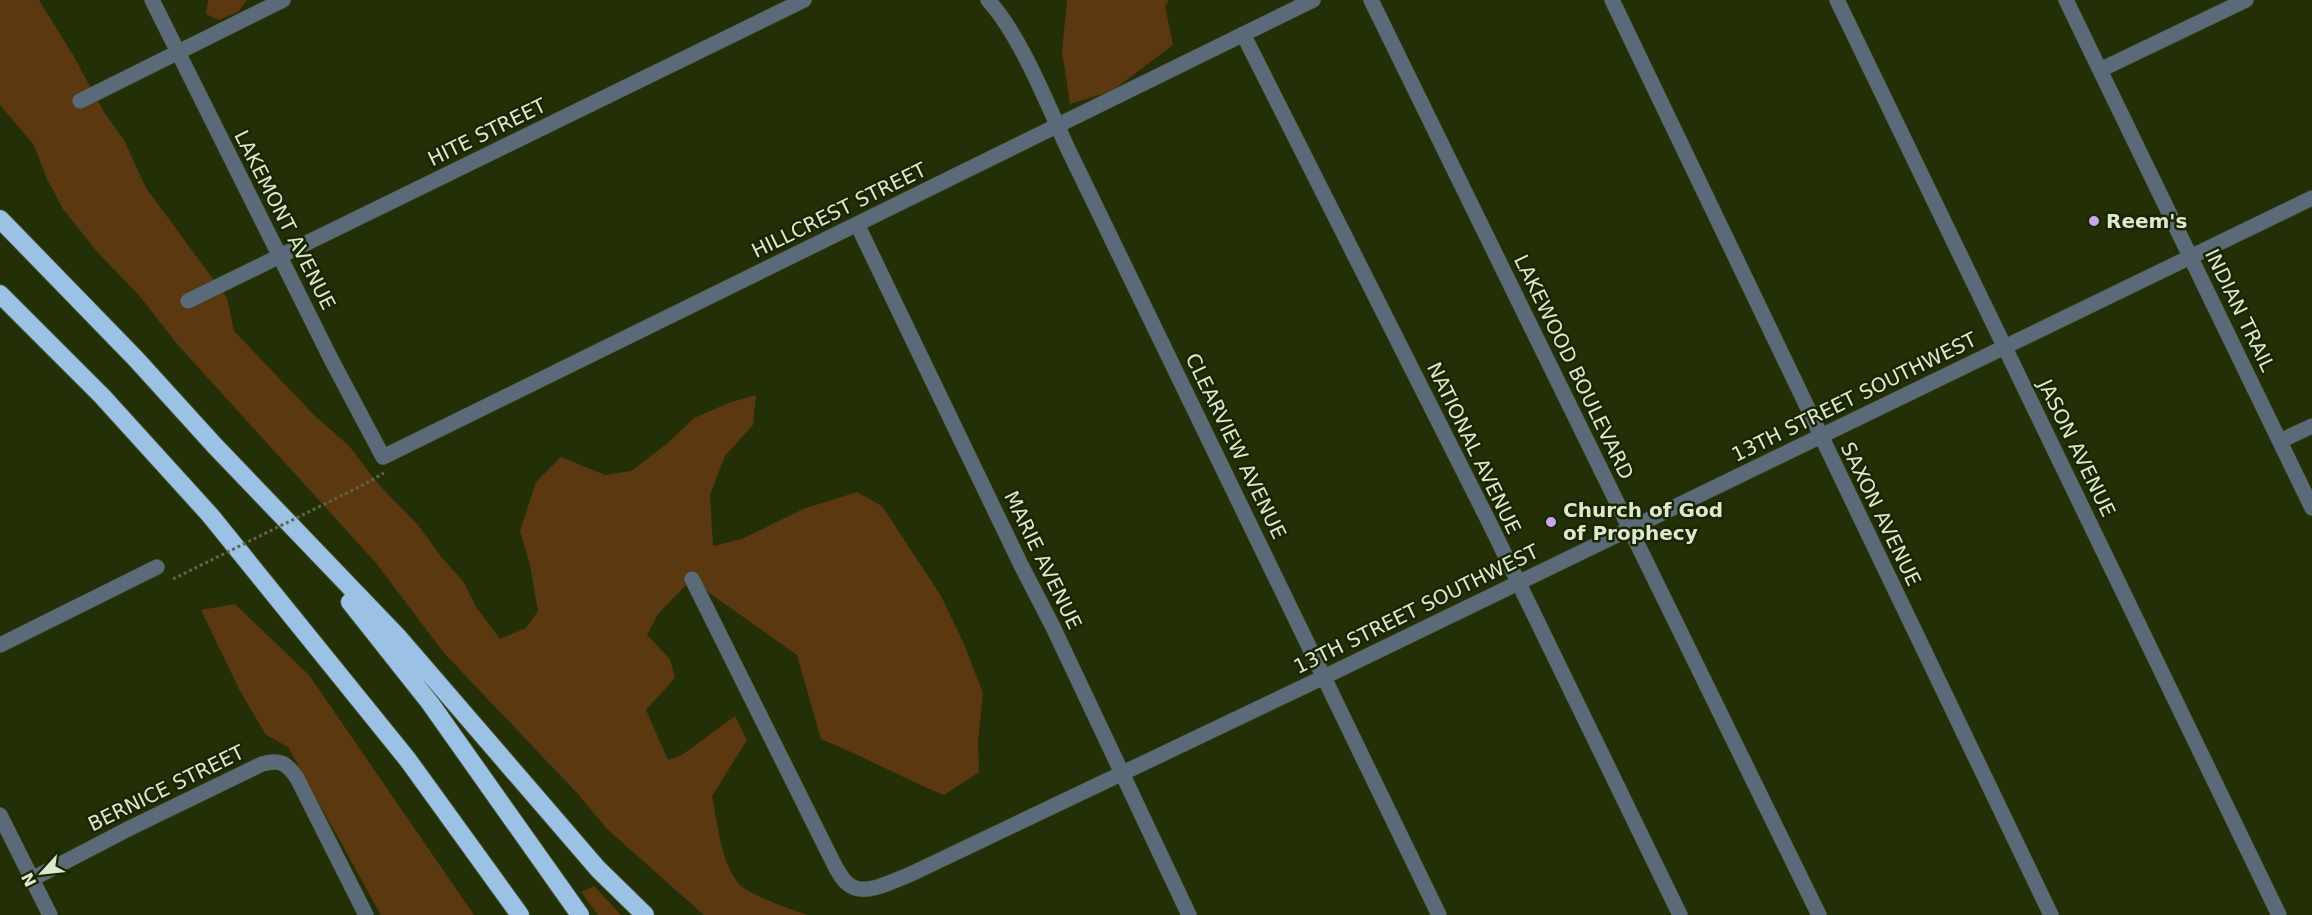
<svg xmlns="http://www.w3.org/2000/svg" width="2312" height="915" font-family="'DejaVu Sans',sans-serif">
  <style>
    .green { fill: #5b380f }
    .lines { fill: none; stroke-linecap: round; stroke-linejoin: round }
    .minor-casing { stroke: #414d27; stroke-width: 16 }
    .tertiary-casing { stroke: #414d27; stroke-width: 16 }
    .motorway-casing { stroke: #414d27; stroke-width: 20 }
    .path { stroke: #5c6845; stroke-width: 3; stroke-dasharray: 3 3; stroke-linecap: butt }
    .minor { stroke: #5b6a78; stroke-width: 15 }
    .tertiary { stroke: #5b6a78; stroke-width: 15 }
    .motorway { stroke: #9bc2e5; stroke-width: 18 }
    .path-bridge { stroke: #5c6845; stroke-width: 3; stroke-dasharray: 3 3; stroke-linecap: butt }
    .poi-dot { fill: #c8a5ee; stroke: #192600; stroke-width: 2 }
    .labels { text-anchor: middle; stroke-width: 5; stroke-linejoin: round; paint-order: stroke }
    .street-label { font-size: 20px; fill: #dee8d1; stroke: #192600 }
    .poi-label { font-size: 20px; font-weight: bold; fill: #dee8d1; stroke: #192600; text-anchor: start }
  </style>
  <rect width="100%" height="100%" fill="#233007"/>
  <path class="green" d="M0 0H39L73 55 104 112 124 140 146 188 227 298 234 331 315 416 349 446 380 486 418 525 442 558 463 581 476 607 500 639 526 628 538 611 530 565 520 531 536 482 561 457 605 475 631 471 668 443 694 418 731 402 756 395 753 425 725 456 710 495 713 546 742 539 803 509 857 492 882 506 941 596 964 644 983 693 978 742 979 772 944 795C902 778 863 756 821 739L797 655 691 580 658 614 647 635 670 659 675 678 646 710 668 760 682 755 735 716 747 740 712 796C718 824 720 862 740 885 747 893 795 912 808 915H704L607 829 577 793 444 653 376 563 177 344 138 294 99 254 63 209 47 179 34 145 0 105Z
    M208 0H247L238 12 219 20 206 14Z
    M1067 0H1169L1165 6 1173 45 1112 91 1070 104 1062 51Z
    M235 604 309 675 474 915H381L288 747 266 735 240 691 201 610Z
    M594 886 621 915H598L581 892Z"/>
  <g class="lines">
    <g class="minor-casing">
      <path id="minor" d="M152 0 332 361 383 457 1313 0
        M1371 0 1819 915
        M1612 0 2051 915
        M1837 0 2279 915
        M2066 0 2312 508
        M1243 34 1489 522 1680 915
        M2100 70 2246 0
        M80 101 283 0
        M857 224 1021 565 1053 627 1189 915
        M188 301 804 0
        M2280 441 2312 426
        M692 579 834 864C838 871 843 882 851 886 867 896 895 880 911 874L1324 677
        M0 645 157 567
        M0 815 50 915
        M32 879 130 828 262 764C280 759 287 763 297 778L366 915"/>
    </g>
    <g class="tertiary-casing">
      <path id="tertiary" d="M988 0C1020 35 1047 103 1067 147L1439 915
        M1324 677 2312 198"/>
    </g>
    <g class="motorway-casing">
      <path id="motorway" d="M0 219 136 359 215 446 399 638 598 869 645 915
        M0 294 102 396 210 515 408 760 520 915
        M350 602 430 703 580 915"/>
    </g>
    <path class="path" d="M361 486 384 473"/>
    <use href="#minor" class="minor"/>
    <use href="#tertiary" class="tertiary"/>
    <use href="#motorway" class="motorway"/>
    <path class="path-bridge" d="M173 579 361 486"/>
  </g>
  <g class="poi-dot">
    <circle cx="2094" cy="221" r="6"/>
    <circle cx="1551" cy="522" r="6"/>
  </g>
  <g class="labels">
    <g class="street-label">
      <text transform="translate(487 132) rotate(-26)" y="7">HITE STREET</text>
      <text transform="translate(839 210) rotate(-26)" y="7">HILLCREST STREET</text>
      <text transform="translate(285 220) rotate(63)" y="7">LAKEMONT AVENUE</text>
      <text transform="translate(2240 310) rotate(64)" y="7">INDIAN TRAIL</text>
      <text transform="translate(1574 367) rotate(64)" y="7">LAKEWOOD BOULEVARD</text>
      <text transform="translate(1854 397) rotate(-26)" y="7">13TH STREET SOUTHWEST</text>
      <text transform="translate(1236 446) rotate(64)" y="7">CLEARVIEW AVENUE</text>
      <text transform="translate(1474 448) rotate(64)" y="7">NATIONAL AVENUE</text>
      <text transform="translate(2077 448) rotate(64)" y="7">JASON AVENUE</text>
      <text transform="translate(1881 514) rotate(64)" y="7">SAXON AVENUE</text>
      <text transform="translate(1043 560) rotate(64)" y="7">MARIE AVENUE</text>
      <text transform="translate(1416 609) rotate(-26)" y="7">13TH STREET SOUTHWEST</text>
      <text transform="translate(166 788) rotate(-26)" y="7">BERNICE STREET</text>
    </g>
    <g class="poi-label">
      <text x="2106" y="228">Reem's</text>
      <text x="1563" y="517">Church of God<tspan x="1563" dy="23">of Prophecy</tspan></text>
    </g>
  </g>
  <g transform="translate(42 873) rotate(243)" stroke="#192600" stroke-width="4.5" paint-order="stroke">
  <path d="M0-4.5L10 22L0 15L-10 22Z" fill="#dee8d1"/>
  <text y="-9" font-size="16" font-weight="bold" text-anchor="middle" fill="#dee8d1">N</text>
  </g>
</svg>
